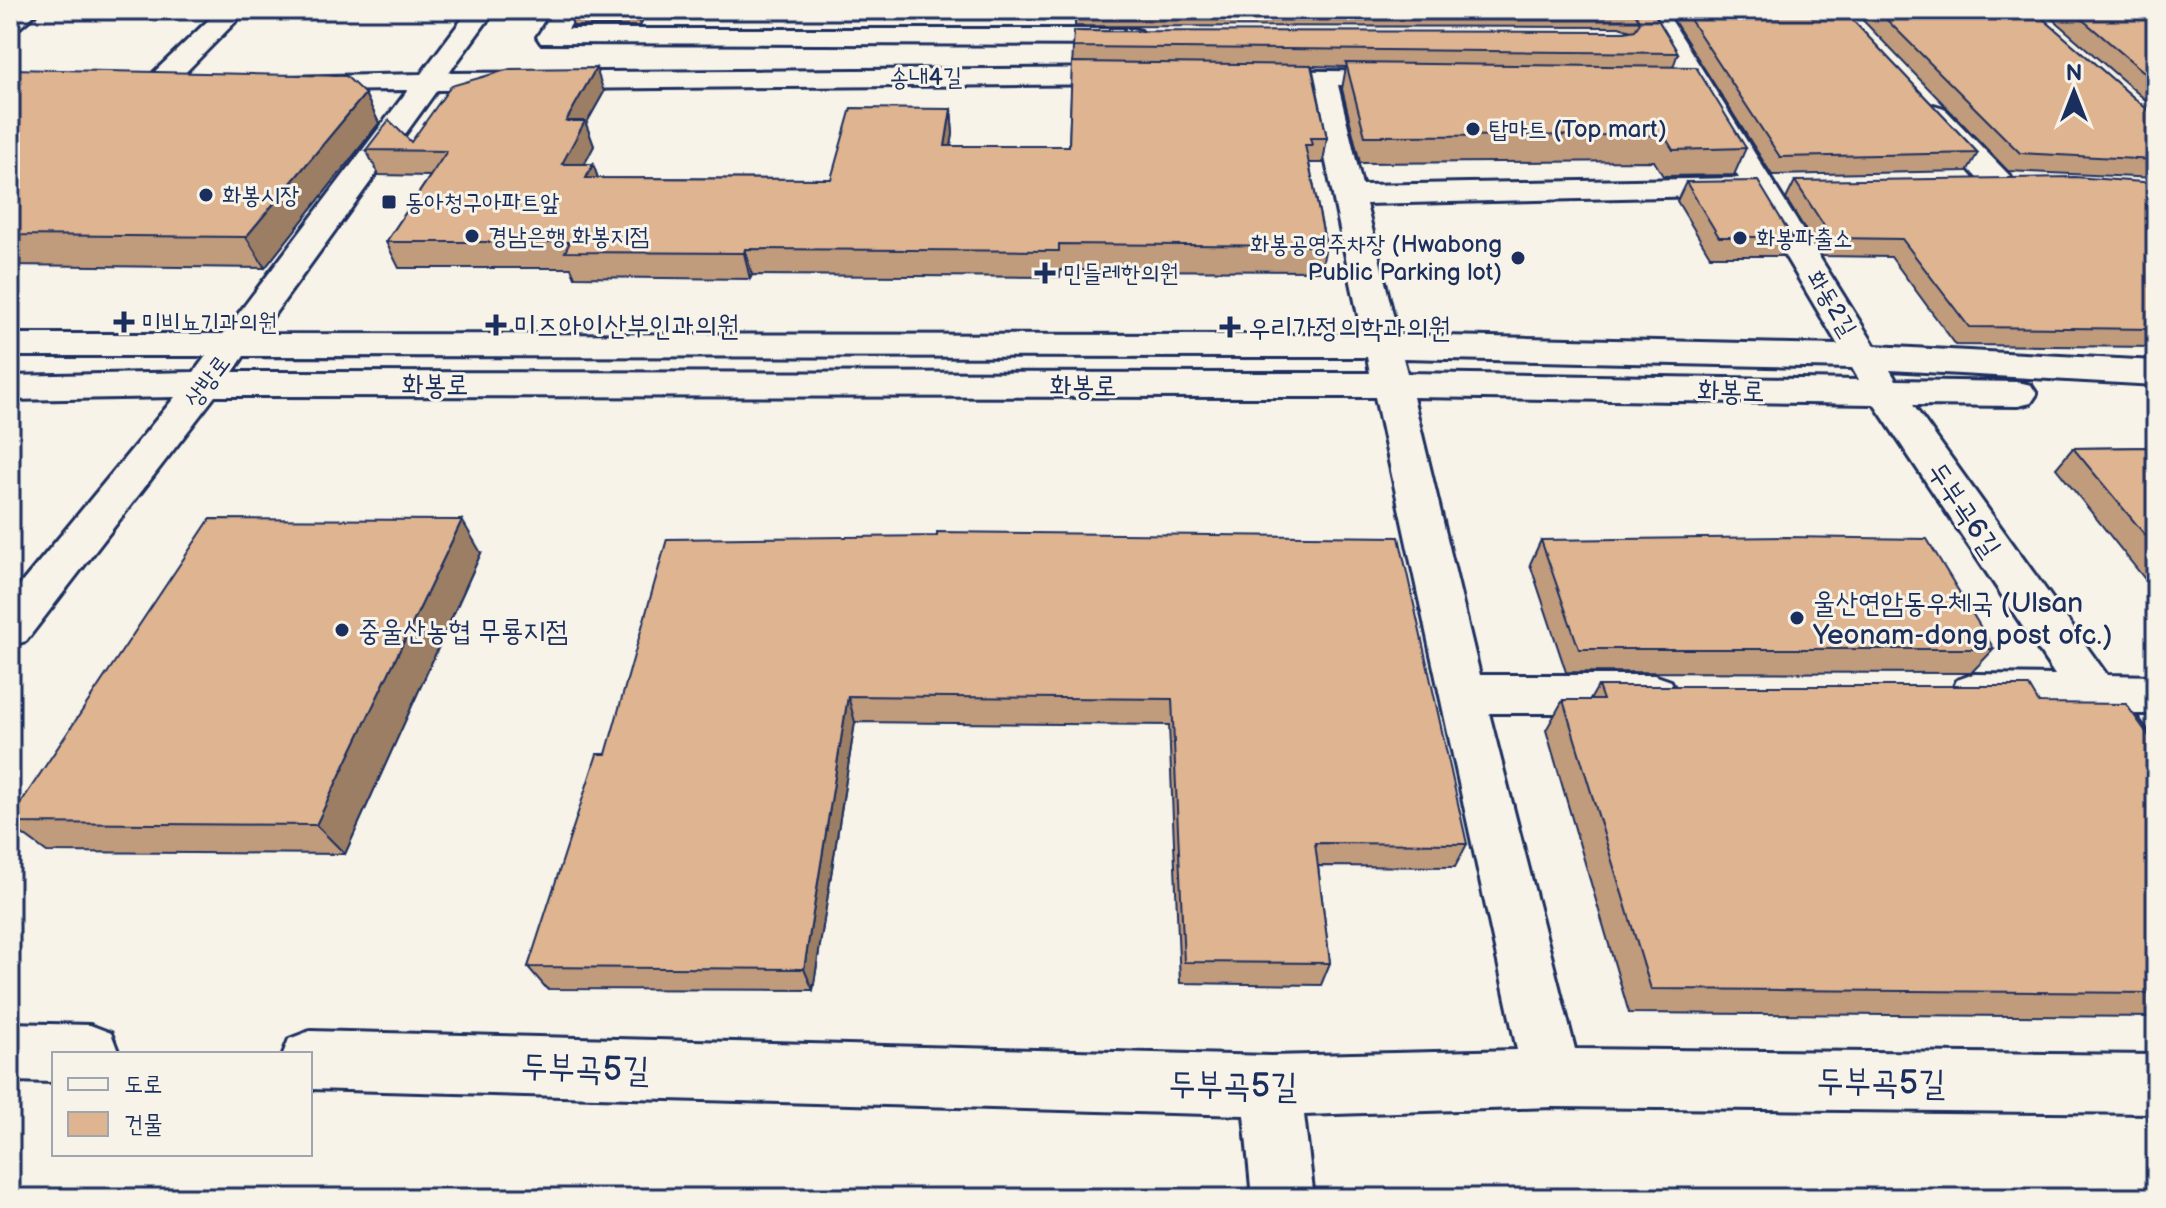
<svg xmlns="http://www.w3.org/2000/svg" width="2166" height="1208" font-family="'Balsamiq Sans','Poor Story',sans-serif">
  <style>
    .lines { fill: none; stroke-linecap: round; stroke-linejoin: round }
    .minor-casing { stroke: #1b2f5e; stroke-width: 6 }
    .minor { fill: #f7f3e8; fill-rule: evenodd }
    .wall { fill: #c09b7c; stroke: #1b2f5e; stroke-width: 2 }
    .shaded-wall { fill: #9c7e65; stroke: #1b2f5e; stroke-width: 2 }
    .building { fill: #dfb490; stroke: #1b2f5e; stroke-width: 2 }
    .poi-dot { fill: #1b2f5e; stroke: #f7f3e8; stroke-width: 3 }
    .labels { text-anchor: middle; stroke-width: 6; stroke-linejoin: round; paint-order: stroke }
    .far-street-label { font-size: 24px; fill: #1b2f5e; stroke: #f7f3e8 }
    .far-poi-label { font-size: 24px; fill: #1b2f5e; stroke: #f7f3e8; text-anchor: start }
    .poi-label { font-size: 28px; fill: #1b2f5e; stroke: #f7f3e8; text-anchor: start }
    .street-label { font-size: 28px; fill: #1b2f5e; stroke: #f7f3e8 }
    .near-street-label { font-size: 34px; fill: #1b2f5e; stroke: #f7f3e8 }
  </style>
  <rect width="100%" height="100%" fill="#f7f3e8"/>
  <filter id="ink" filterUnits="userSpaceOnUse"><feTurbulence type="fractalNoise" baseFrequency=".0125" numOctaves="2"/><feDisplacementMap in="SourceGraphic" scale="16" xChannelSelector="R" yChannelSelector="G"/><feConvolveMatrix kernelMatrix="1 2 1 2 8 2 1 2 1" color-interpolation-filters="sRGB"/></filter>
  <g filter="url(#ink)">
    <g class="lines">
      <g class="minor-casing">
        <path id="minor" d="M40 10 19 28 10 31 11 10Z
          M219 10H247L166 92H146L142 86 146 80Z
          M469 10H495L449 73 1132 68 1142 70 1146 76 1142 82 1132 84 437 90 260 334 1362 335 1310 85 1242 82 1238 76 1242 70 1414 72 1418 78 1414 84 1404 86 1338 85 1362 185 1739 178 1639 10H1665L1875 346 2156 361V385L1890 370 1896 380 2018 382 2031 385 2037 394 2031 403 2018 406 1913 405 2107 675 2156 676V714H2134L2156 744V805L2138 799 2081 713 1974 712 1957 706 1951 693 1957 680 1974 674 2055 675 1874 404 1413 397 1480 675H1654L1671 681 1677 694 1671 707 1654 713H1489L1575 1049 2156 1055V1113L1553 1107 1304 1115 1314 1198H1252L1244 1115 310 1089V1054H283L289 1039 310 1031 1271 1056 1517 1050 1375 397 215 396 26 641 10 646V597L175 397 10 400V376L194 372 206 356H10V334H223L408 90 292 91 282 89 278 83 282 77 421 74ZM1749 195 1838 345 1398 335 1366 204ZM244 356 1367 357 1370 373 233 372ZM1403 358 1852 368 1859 380 1407 373Z
          M554 10H580L568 29H1132L1141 31 1145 37 1141 43 1132 45 541 43 537 37Z
          M1934 105 1944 108 2010 176 2014 183 2010 190H1988L1924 120 1920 114 1924 108Z
          M10 1023 90 1025 111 1033 119 1054H54V1082L10 1081Z"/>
      </g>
      <use href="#minor" class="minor"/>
    </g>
    <path class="wall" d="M568 10H649L640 26H573Z
      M1075 10H1652L1678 53 1673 67 1746 148 1734 175 1663 176 1654 161 1360 163 1342 89 1346 67 1312 66 1327 138 1323 163H1309L1326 246 1321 271 1060 270V277L752 275 750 279 575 277 571 268H399L386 242 430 176 379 175 366 150 411 142 604 92 586 124 594 146 584 164H593L598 178 831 179 951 109 953 134 951 146H1069L1073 47 1625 32 1631 31 1619 27 1075 26Z
      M1667 10H1843L1978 153 1967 171 1772 175Z
      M1853 10H2033L2156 117V178L2008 171Z
      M2042 10H2156V109Z
      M10 69 365 94 379 123 265 268 10 265Z
      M1795 181 2156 183V347L1956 345 1891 257 1822 256 1786 199Z
      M1686 182 1792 237 1782 256H1710L1677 201Z
      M2156 447V593L2056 468 2073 448Z
      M937 536 1467 844 1455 867 1318 866 1330 963 1321 985 1180 983 1169 725 855 722 813 990 547 989 528 967 606 754Z
      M1541 540 1994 649 1971 673 1566 672 1530 564Z
      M481 553 345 854 47 852 10 825V819Z
      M1598 686 2039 703 2156 746V1017L1629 1013 1546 730 1563 700H1590Z"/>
    <path class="shaded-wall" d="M635 10H649L640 26Z
      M596 68 604 92 586 124 594 146 571 190 562 164 566 121Z
      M365 94 379 123 265 268 246 237Z
      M951 109 953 134 947 171 945 146Z
      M593 164 602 190 586 178Z
      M745 249 752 275 750 279 744 253Z
      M462 520 481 553 345 854 316 825Z
      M848 696 855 722 813 990 804 969Z"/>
    <path class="building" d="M1202 10H1652L1678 53 1073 47 1074 31 1625 32 1635 30 1640 23 1636 14 1625 10Z
      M1684 10H1843L1978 153 1780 157Z
      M1877 10H2033L2156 117V160L2020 153Z
      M2071 10H2156V82Z
      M1072 62 1311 65 1327 138H1310L1312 145H1305L1326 246 1059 244V251L745 249 744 253 565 252 570 242H386L447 151 366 150 389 120 411 142 451 86 510 69 596 68 566 121H585L562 164H593L586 178 831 179 851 108 951 109 945 146H1069Z
      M1346 63 1696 67 1746 148 1673 150 1664 135 1365 136Z
      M10 69 346 76 365 94 246 237 10 235Z
      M2074 177 2156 183V329L1969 327 1902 239 1832 238 1795 181Z
      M1758 181 1792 237H1719L1686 182Z
      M2156 447V548L2073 448Z
      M210 519 462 520 316 825 10 823V819Z
      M937 532 1399 537 1467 844 1315 843 1330 963 1184 962 1172 699 848 696 804 969 528 967 597 754H606L667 539 937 536Z
      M1786 537 1927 539 1994 649H1579L1541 540Z
      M1598 686H2029L2039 703 2126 704 2156 746V993L1651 989 1563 700H1603Z"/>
  </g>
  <g class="poi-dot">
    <circle cx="1473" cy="129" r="8"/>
    <circle cx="206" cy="195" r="8"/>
    <rect x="381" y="194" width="16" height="16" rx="4"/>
    <circle cx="472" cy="236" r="8"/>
    <circle cx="1740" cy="238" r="8"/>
    <circle cx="1518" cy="258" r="8"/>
    <path d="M1041 261h8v8h8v8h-8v8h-8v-8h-8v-8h8z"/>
    <path d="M120 310h8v8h8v8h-8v8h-8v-8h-8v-8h8z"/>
    <path d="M492 313h8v8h8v8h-8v8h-8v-8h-8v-8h8z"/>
    <path d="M1226 315h8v8h8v8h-8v8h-8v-8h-8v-8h8z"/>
    <circle cx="1797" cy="618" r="8"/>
    <circle cx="342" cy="630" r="8"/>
  </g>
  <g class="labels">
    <g class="far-street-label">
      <text transform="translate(926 77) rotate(-1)" y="8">송내4길</text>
      <text transform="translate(1832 303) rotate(59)" y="8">화동2길</text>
      <text transform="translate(207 381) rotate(-53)" y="8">상방로</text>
    </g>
    <g class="far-poi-label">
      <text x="1489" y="137">탑마트 (Top mart)</text>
      <text x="222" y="203">화봉시장</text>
      <text x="405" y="210">동아청구아파트앞</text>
      <text x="488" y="244">경남은행 화봉지점</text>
      <text x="1756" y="246">화봉파출소</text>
      <text x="1502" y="252" text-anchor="end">화봉공영주차장 (Hwabong<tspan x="1502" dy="28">Public Parking lot)</tspan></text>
      <text x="1063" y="281">민들레한의원</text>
      <text x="142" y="330">미비뇨기과의원</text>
    </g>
    <g class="poi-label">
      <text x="514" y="335">미즈아이산부인과의원</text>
      <text x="1248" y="337">우리가정의학과의원</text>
      <text x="1813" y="612">울산연암동우체국 (Ulsan<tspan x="1813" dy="32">Yeonam-dong post ofc.)</tspan></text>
      <text x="358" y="640">중울산농협 무룡지점</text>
    </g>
    <g class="street-label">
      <text x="435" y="394">화봉로</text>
      <text x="1083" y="395">화봉로</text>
      <text transform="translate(1731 390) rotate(1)" y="10">화봉로</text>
      <text transform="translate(1965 509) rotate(56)" y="10">두부곡6길</text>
    </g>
    <g class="near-street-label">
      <text transform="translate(585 1067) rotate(2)" y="12">두부곡5길</text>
      <text transform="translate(1881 1081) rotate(1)" y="12">두부곡5길</text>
      <text transform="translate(1233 1084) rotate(1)" y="12">두부곡5길</text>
    </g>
  </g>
  <rect width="2166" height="1208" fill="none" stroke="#f7f3e8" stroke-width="40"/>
  <rect x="20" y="20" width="2126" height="1168" fill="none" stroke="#1b2f5e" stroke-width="3" filter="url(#ink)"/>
  <rect x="52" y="1052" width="260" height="104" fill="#f7f3e8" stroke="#9fa5b1" stroke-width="2"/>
  <rect x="68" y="1078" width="40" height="12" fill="#f7f3e8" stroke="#9fa5b1" stroke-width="2"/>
  <text x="124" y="1092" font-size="24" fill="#1b2f5e">도로</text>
  <rect x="68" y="1112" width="40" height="24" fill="#dfb490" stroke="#9fa5b1" stroke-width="2"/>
  <text x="124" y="1132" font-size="24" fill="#1b2f5e">건물</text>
  <g transform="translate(2074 92)" stroke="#f7f3e8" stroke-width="6" paint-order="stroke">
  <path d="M0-6L14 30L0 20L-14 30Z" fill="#1b2f5e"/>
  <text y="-12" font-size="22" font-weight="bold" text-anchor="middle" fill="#1b2f5e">N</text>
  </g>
</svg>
